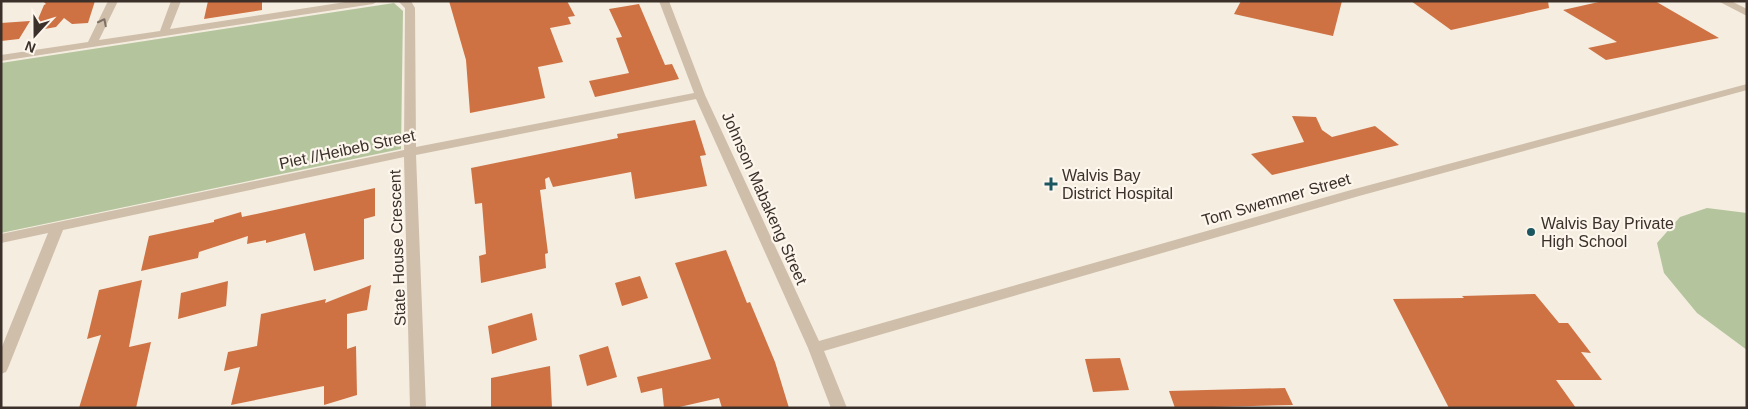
<svg xmlns="http://www.w3.org/2000/svg" width="1748" height="409" font-family="Helvetica,sans-serif">
  <style>
    .green { fill: #b4c59e }
    .building { fill: #ce7244 }
    .lines { fill: none; stroke-linecap: round; stroke-linejoin: round }
    .minor { fill: #cebeaa; fill-rule: evenodd }
    .oneway { stroke: #7d7064 }
    .poi-dot { fill: #1c5660; stroke: #fcf6ed; stroke-width: 2 }
    .labels { text-anchor: middle; stroke-width: 4.5; stroke-linejoin: round; paint-order: stroke }
    .street-label { font-size: 16px; fill: #3b312a; stroke: #fcf6ed }
    .poi-label { font-size: 16px; fill: #3b312a; stroke: #fcf6ed; text-anchor: start }
  </style>
  <rect width="100%" height="100%" fill="#f5eddf"/>
  <path class="green" d="M394 3 403 11 401 149 1 233V63Z
    M1707 208 1747 213V350L1697 313 1664 273 1657 243 1680 217Z"/>
  <path class="building" d="M43 1H95L88 23 72 24 64 18 56 27 33 31 44 5 46 4Z
    M208 1H262V10L204 19Z
    M449 1H567L575 16 568 17 571 24 550 28 563 62 538 67 545 98 470 113 466 60Z
    M1241 1H1342L1333 36 1234 14Z
    M1411 1H1548L1549 8 1451 30Z
    M1603 1H1655L1719 38 1606 60 1588 48 1617 42 1563 10Z
    M639 4 665 65 672 64 679 79 595 97 589 81 629 73 616 38 622 37 609 9Z
    M30 21 19 39 1 41V23Z
    M1292 116 1316 117 1322 130 1332 137 1375 126 1399 145 1272 175 1251 154 1304 142Z
    M695 120 706 155 700 156 707 186 635 199 631 172 553 187 549 177 545 179 546 189 540 190 548 253 545 254 546 268 481 283 479 256 486 254 482 203 475 204 471 168 618 138 617 134Z
    M375 188V216L364 219V259L314 271 305 233 266 243V240L247 244 248 236 199 252 198 258 141 271 149 236 214 222V220L241 212 242 217Z
    M726 250 747 303 750 302 775 362 789 408H722L719 398 675 408H664L662 388 641 393 637 377 711 359 675 263Z
    M640 276 648 298 622 306 615 283Z
    M142 280 129 347 151 342 136 408H79L101 335 87 339 99 290Z
    M228 281 226 306 178 319 181 293Z
    M371 285 367 310 347 314V349L356 346 357 395 324 405V386L231 405 240 367 224 371 228 352 257 346 261 314 326 299 325 303Z
    M1535 294 1559 323H1568L1591 353 1581 352 1602 380H1556L1576 408H1449L1393 299 1464 298 1462 296Z
    M532 313 537 340 492 354 488 326Z
    M608 346 617 377 587 386 579 355Z
    M1120 358 1129 390 1093 392 1085 359Z
    M550 366 552 408H491V378Z
    M1285 388 1293 405 1175 408 1169 391Z"/>
  <g class="lines">
    <path class="minor" d="M108 1H118L99 40 160 31 171 1H181L170 29 352 1H378L373 4 1 61V55L88 42Z
      M398 1H411L415 8 416 147 694 93 659 1H669L705 95 819 341 1351 190 1747 84V90L1359 196 824 351 847 408H831L808 348 696 99 416 155 426 408H410L404 157 63 230 8 368 6 372 1 374V349L48 233 1 243V234L404 150 405 8Z
      M1718 1H1731L1747 9V16Z"/>
  </g>
  <defs><path id="oneway-chevron" d="M-2-3.5L2.5 0L-2 3.5" fill="none" stroke-width="1.6" stroke-linecap="round" stroke-linejoin="round" transform="scale(1.25)"/></defs>
  <use class="oneway" href="#oneway-chevron" transform="translate(103 22) rotate(-63)"/>
  <g class="poi-dot">
    <path d="M1048.5 176.5h5v5h5v5h-5v5h-5v-5h-5v-5h5z"/>
    <circle cx="1531" cy="232" r="5"/>
  </g>
  <g class="labels">
    <g class="street-label">
      <text transform="translate(347 149) rotate(-12)" y="6">Piet //Heibeb Street</text>
      <text transform="translate(765 198) rotate(66)" y="6">Johnson Mabakeng Street</text>
      <text transform="translate(1276 199) rotate(-16)" y="6">Tom Swemmer Street</text>
      <text transform="translate(397 248) rotate(-92)" y="6">State House Crescent</text>
    </g>
    <g class="poi-label">
      <text x="1062" y="181">Walvis Bay<tspan x="1062" dy="18">District Hospital</tspan></text>
      <text x="1541" y="229">Walvis Bay Private<tspan x="1541" dy="18">High School</tspan></text>
    </g>
  </g>
  <rect width="1748" height="409" fill="none" stroke="#3b312a" stroke-width="5"/>
  <g transform="translate(35 35) rotate(201)" stroke="#fcf6ed" stroke-width="4" paint-order="stroke">
  <path d="M0-4L9 19L0 12L-9 19Z" fill="#3b312a"/>
  <text y="-8" font-size="14" font-weight="bold" text-anchor="middle" fill="#3b312a">N</text>
  </g>
</svg>
